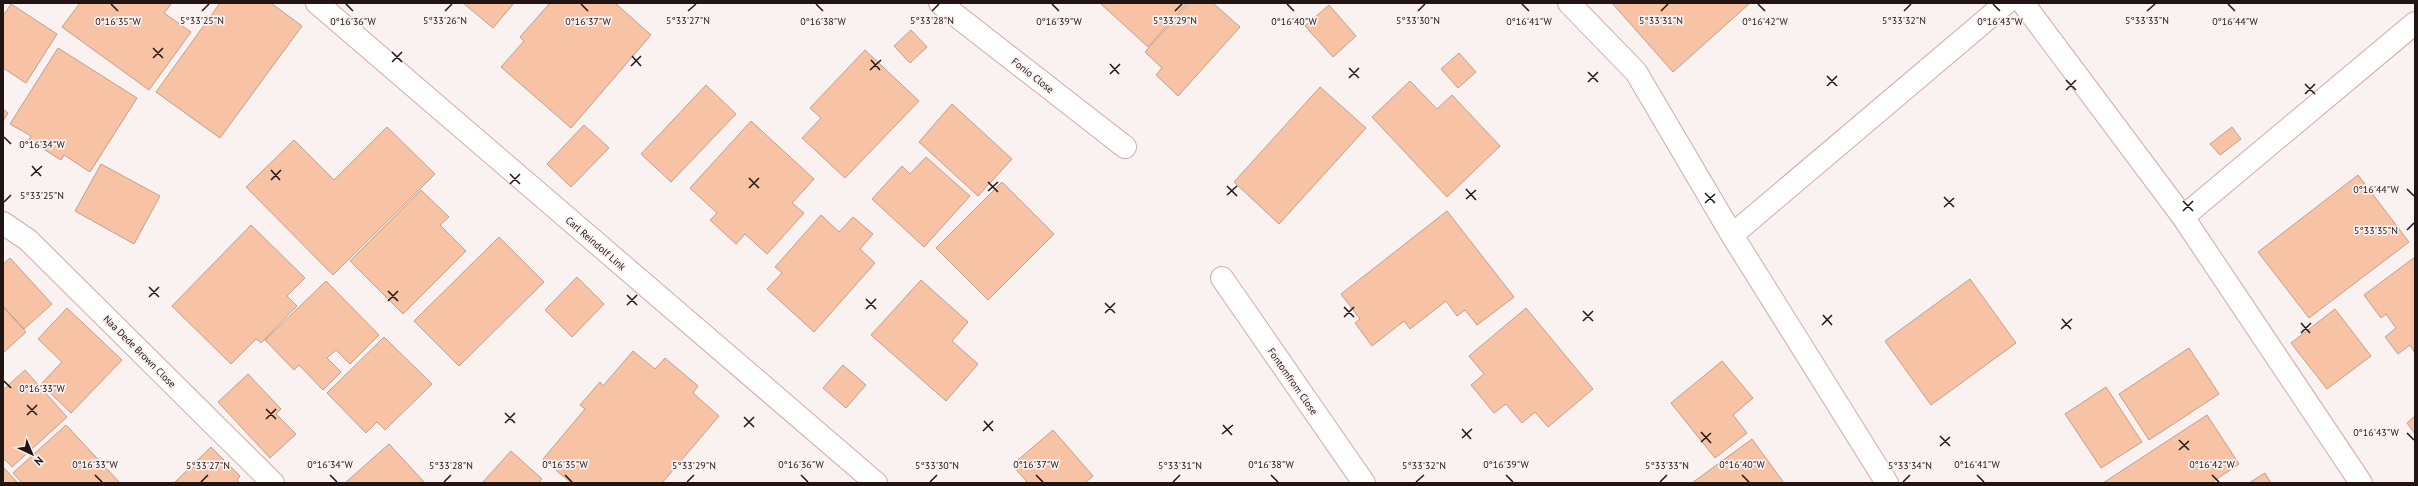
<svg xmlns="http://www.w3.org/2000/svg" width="2418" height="486" font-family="'PT Sans',sans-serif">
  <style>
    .building { fill: #f8c3a5; stroke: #bf9f8e }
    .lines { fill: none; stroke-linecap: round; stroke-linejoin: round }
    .minor-casing { stroke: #d1aaa9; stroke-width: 24 }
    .minor { stroke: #fff; stroke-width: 22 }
    .ticks { fill: none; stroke: #211413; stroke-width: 1.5 }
    .labels { text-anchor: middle; stroke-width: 3.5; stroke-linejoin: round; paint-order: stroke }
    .street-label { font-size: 10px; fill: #211413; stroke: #faf1f1 }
    .ticks-label { font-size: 10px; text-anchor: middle; fill: #211413; stroke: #faf1f1; stroke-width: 3.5; stroke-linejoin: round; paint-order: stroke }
  </style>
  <rect width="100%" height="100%" fill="#faf1f1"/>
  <path class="building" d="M80 3H172L164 13 191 32 149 90 62 27Z
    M220 3H271L302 26 220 138 156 92Z
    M463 3H514L493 28Z
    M550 3H615L651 35 571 128 501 67 524 41 520 37Z
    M1100 3H1187L1148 47Z
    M1189 3H1213L1240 27 1178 96 1156 75 1162 68 1145 52Z
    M1612 3H1750L1673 72Z
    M11 4 57 34 26 83 3 68V16Z
    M1329 5 1356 36 1333 57 1305 26Z
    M911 30 927 47 910 63 894 46Z
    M58 48 137 98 90 172 64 155 61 160 29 140 31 136 10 124Z
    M865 50 919 101 845 178 802 138 821 118 810 108Z
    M1459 53 1476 72 1458 88 1441 69Z
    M1410 81 1437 109 1452 95 1500 146 1447 197 1372 117Z
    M706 85 736 114 671 182 641 154Z
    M1320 87 1366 128 1279 224 1234 182Z
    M952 104 1012 159 978 196 919 142Z
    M3 109 8 113 3 121Z
    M751 121 814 179 792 203 804 213 767 254 745 234 736 244 710 220 717 213 690 188Z
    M584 125 609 148 571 187 547 164Z
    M387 127 435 174 333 275 246 187 294 140 334 180Z
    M2232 127 2241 139 2220 155 2210 144Z
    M926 157 970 196 924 247 872 199 902 166 910 174Z
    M101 164 160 196 134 244 75 211Z
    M2358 175 2409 242 2309 318 2258 252Z
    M1002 182 1054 234 988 300 936 248Z
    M421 190 449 217 440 225 466 251 403 314 350 261Z
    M1447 211 1514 297 1477 325 1465 310 1457 316 1446 301 1410 329 1404 321 1372 346 1355 323 1360 319 1341 294Z
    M821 215 839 232 853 217 873 234 860 249 875 263 814 332 767 289 782 273 775 267Z
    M251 225 305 278 287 296 297 306 261 343 256 339 231 364 172 306Z
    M499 237 544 282 459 366 414 321Z
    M2415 257V353L2410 345 2398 354 2385 337 2396 328 2386 314 2381 318 2364 295Z
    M10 258 52 304 24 329 3 306V264Z
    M577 277 604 304 572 337 545 310Z
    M1970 279 2016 343 1931 405 1885 341Z
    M921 280 968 322 952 341 978 364 946 401 871 335Z
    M326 281 379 335 350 364 336 350 327 358 341 372 323 390 299 365 294 370 265 340Z
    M3 307 26 332 3 353Z
    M67 308 122 360 71 413 41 384 62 362 38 339Z
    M1526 308 1593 389 1548 427 1535 412 1522 423 1506 404 1494 413 1471 385 1484 374 1469 356Z
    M2335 309 2371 356 2327 389 2291 343Z
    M384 337 432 384 385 430 377 422 366 433 327 393Z
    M2189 348 2219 394 2149 440 2119 394Z
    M633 351 655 369 665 358 698 386 693 393 719 416 662 483H571L543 459 585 409 580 405 600 382 603 386Z
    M1722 361 1753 398 1733 415 1747 433 1715 458 1671 403Z
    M843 365 866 385 846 408 823 388Z
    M25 370 67 417 12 467 3 458V390Z
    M248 374 281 409 276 414 296 434 270 458 218 402Z
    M2106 387 2142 442 2101 468 2065 414Z
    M2207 415 2239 464 2211 483H2103Z
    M2415 416V434L2407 423Z
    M66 425 120 483H22L13 473Z
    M1053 430 1093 476 1085 483H1028L1012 465Z
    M1752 439 1784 483H1692Z
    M389 444 425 483H345Z
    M211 447 240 476 237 480 240 483H174Z
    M511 451 542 479 538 483H482Z
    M3 467 18 483H3Z
    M2265 473 2271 483H2249Z"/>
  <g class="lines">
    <g class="minor-casing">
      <path id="minor" d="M317 3 876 483
        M940 3 1125 147
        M1569 3 1636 72 1732 235 1887 483
        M2023 3 2183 217 2361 483
        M2183 217 2415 23
        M3 223 28 240 273 483
        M1732 235 2006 3
        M1222 278 1364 483"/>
    </g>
    <use href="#minor" class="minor"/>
  </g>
  <path class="ticks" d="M111 4 118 11M346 4 353 11M581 4 588 11M816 4 823 11M1052 4 1059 11M1287 4 1294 11M1522 4 1529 11M1758 4 1765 11M1993 4 2000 11M2228 4 2235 11M202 11 209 4M445 11 452 4M688 11 696 4M932 11 939 4M1175 11 1182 4M1418 11 1425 4M1661 11 1668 4M1904 11 1911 4M2147 11 2155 4M153 48 163 58M392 52 402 62M632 56 641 66M153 58 163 48M871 60 880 70M392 62 402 52M1110 64 1119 74M631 66 641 56M1349 68 1359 78M870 70 881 60M1588 72 1598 82M1110 74 1120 64M1827 76 1837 86M1349 78 1359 68M2066 80 2076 90M1588 82 1598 72M2305 84 2315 94M1827 86 1837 76M2066 90 2076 80M2305 94 2315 84M4 137 11 144M32 166 41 176M271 170 280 180M510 174 520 184M31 176 42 166M749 178 759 188M271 180 281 170M988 182 998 192M510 184 520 174M1227 186 1237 196M749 188 759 178M1466 189 1476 200M2407 189 2414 196M988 191 998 182M1705 193 1715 203M1227 195 1237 186M1944 197 1954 207M1466 199 1476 190M2183 201 2193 211M4 202 11 195M1705 203 1715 194M1944 207 1954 198M2183 211 2193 201M2407 230 2414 223M149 287 159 297M388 291 398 301M627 295 637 305M149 297 159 287M866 299 876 309M388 301 398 291M1105 303 1115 313M627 305 637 295M1344 307 1354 317M866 309 876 299M1583 311 1593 321M1105 313 1115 303M1823 315 1832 325M1344 317 1354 307M2062 319 2071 329M1583 321 1593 311M2301 323 2310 333M1822 325 1832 315M2061 329 2072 319M2301 333 2311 323M4 381 11 388M27 405 37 415M266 409 276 419M505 413 515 423M27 415 37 405M744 417 754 427M266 419 276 409M984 421 993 431M505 423 515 413M1223 425 1232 435M744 427 754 417M1462 429 1471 439M983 431 993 421M1701 432 1711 443M2407 433 2414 440M1222 434 1233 425M1940 436 1950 446M1462 438 1472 429M2179 440 2189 450M1701 442 1711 433M1940 446 1950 437M2179 450 2189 441M95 475 102 482M330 475 337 482M565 475 572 482M801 475 808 482M1036 475 1043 482M1271 475 1278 482M1506 475 1513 482M1742 475 1749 482M1977 475 1984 482M2212 475 2219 482M201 482 208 475M444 482 451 475M687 482 694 475M930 482 937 475M1173 482 1180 475M1416 482 1424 475M1660 482 1667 475M1903 482 1910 475"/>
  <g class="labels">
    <g class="street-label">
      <text transform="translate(1033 75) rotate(38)" y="4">Fonio Close</text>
      <text transform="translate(596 243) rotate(41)" y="4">Carl Reindolf Link</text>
      <text transform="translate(140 351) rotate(45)" y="4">Naa Dede Brown Close</text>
      <text transform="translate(1293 381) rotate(55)" y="4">Fontomfrom Close</text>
    </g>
  </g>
  <g class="ticks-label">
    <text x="202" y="24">5°33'25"N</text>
    <text x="445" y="24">5°33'26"N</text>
    <text x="688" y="24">5°33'27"N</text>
    <text x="932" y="24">5°33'28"N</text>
    <text x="1175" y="24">5°33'29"N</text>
    <text x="1418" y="24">5°33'30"N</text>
    <text x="1661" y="24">5°33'31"N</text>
    <text x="1904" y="24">5°33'32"N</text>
    <text x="2147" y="24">5°33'33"N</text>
    <text x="118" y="25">0°16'35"W</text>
    <text x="353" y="25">0°16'36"W</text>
    <text x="588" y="25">0°16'37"W</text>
    <text x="823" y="25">0°16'38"W</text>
    <text x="1059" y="25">0°16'39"W</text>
    <text x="1294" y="25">0°16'40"W</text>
    <text x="1529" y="25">0°16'41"W</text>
    <text x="1765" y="25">0°16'42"W</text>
    <text x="2000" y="25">0°16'43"W</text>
    <text x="2235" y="25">0°16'44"W</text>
    <text x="42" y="148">0°16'34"W</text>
    <text x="2376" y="193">0°16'44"W</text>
    <text x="42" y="199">5°33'25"N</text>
    <text x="2376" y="234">5°33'35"N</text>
    <text x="42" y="392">0°16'33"W</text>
    <text x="2376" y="436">0°16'43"W</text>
    <text x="95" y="468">0°16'33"W</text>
    <text x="330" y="468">0°16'34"W</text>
    <text x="565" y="468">0°16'35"W</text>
    <text x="801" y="468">0°16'36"W</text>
    <text x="1036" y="468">0°16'37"W</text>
    <text x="1271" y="468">0°16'38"W</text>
    <text x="1506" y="468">0°16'39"W</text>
    <text x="1742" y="468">0°16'40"W</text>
    <text x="1977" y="468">0°16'41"W</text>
    <text x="2212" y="468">0°16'42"W</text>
    <text x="208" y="469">5°33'27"N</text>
    <text x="451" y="469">5°33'28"N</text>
    <text x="694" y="469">5°33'29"N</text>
    <text x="937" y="469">5°33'30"N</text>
    <text x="1180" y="469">5°33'31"N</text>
    <text x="1424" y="469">5°33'32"N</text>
    <text x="1667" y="469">5°33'33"N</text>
    <text x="1910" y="469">5°33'34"N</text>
  </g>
  <rect width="2418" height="486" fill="none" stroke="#211413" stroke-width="8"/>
  <g transform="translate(32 454) rotate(136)" stroke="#faf1f1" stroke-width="3" paint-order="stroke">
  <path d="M0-3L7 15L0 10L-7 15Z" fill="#211413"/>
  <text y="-6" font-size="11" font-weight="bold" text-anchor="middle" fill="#211413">N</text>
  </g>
</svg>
